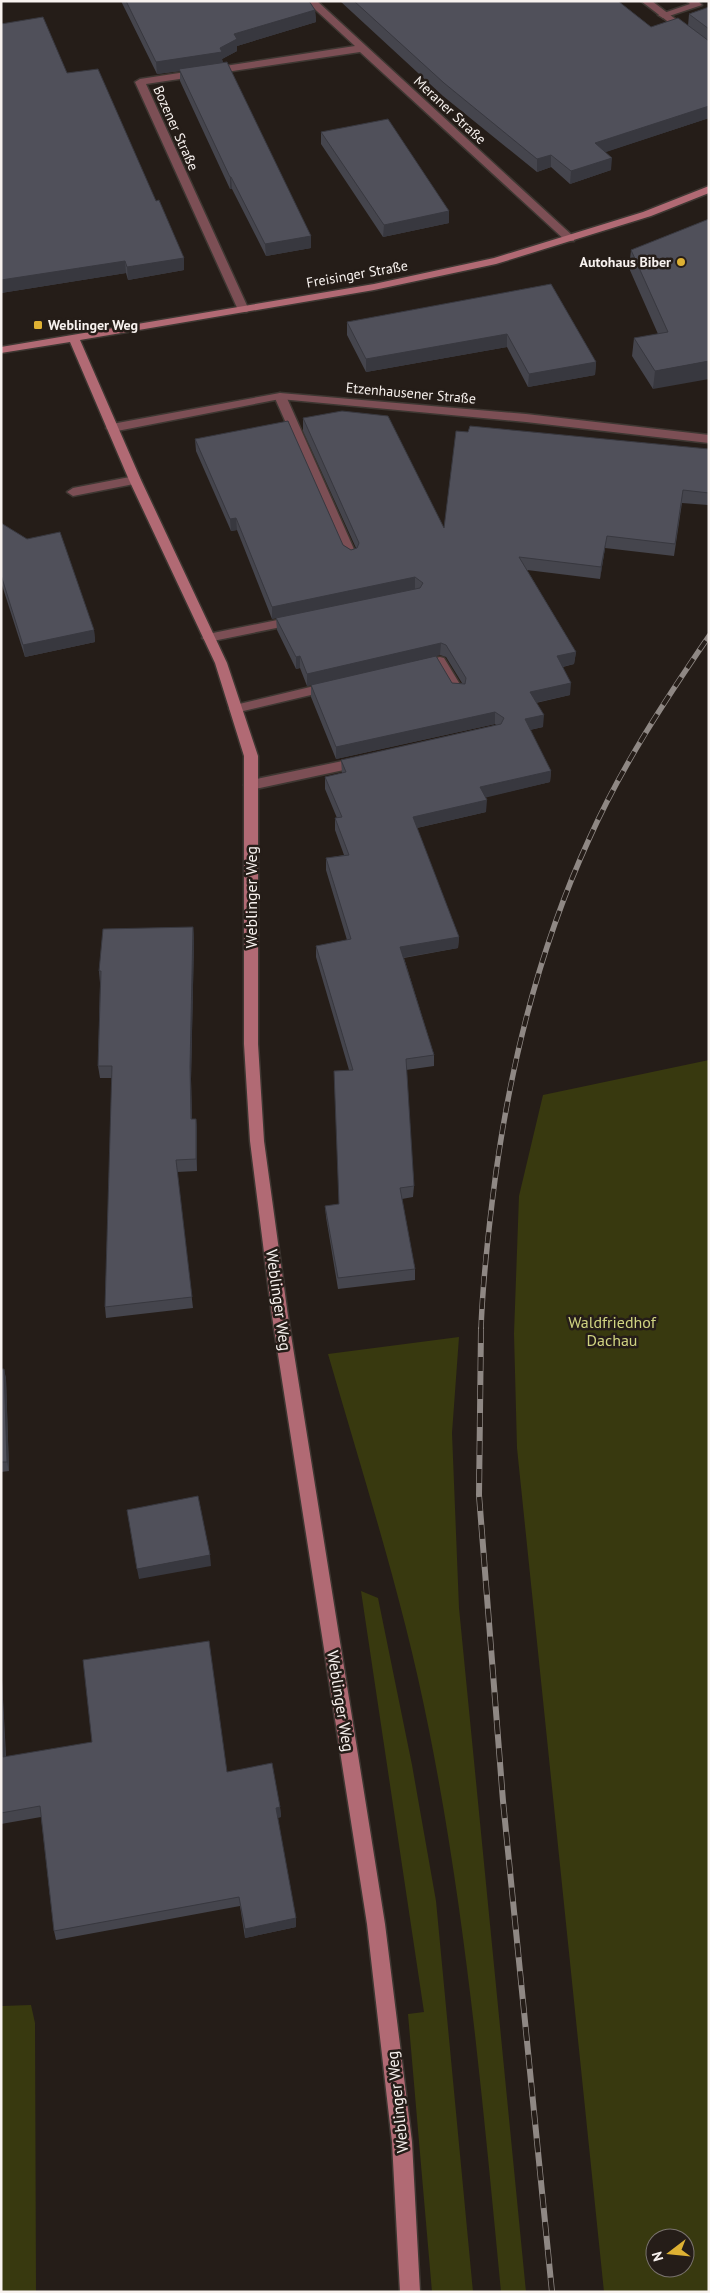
<svg xmlns="http://www.w3.org/2000/svg" width="710" height="2293" font-family="'PT Sans',sans-serif">
  <style>
    .green { fill: #38390f; fill-rule: evenodd }
    .lines { fill: none; stroke-linecap: round; stroke-linejoin: round }
    .lane-casing { stroke: #3e3732; stroke-width: 3 }
    .street-casing { stroke: #3e3732; stroke-width: 3 }
    .secondary-casing { stroke: #3e3732; stroke-width: 3 }
    .lane { fill: #7c4f55; fill-rule: evenodd }
    .street { fill: #7c4f55; fill-rule: evenodd }
    .secondary { fill: #b16a74; fill-rule: evenodd }
    .rail-far1-casing { stroke: #8f8884; stroke-width: 5.5 }
    .rail-casing { stroke: #8f8884; stroke-width: 6 }
    .rail-far1 { stroke: #251d18; stroke-width: 4; stroke-dasharray: 11; stroke-linecap: butt }
    .rail { stroke: #251d18; stroke-width: 4.5; stroke-dasharray: 14; stroke-linecap: butt }
    .wall { fill: #45454d; fill-rule: evenodd }
    .shaded-wall { fill: #38383f }
    .building { fill: #50505a; stroke: #38383f }
    .poi-dot { fill: #deb133; stroke: #251d18; stroke-width: 2 }
    .labels { text-anchor: middle; stroke-width: 5; stroke-linejoin: round; paint-order: stroke }
    .far-street-label { font-size: 14px; fill: #f8f2ef; stroke: #251d18 }
    .far-poi-label { font-size: 14px; font-weight: bold; fill: #f8f2ef; stroke: #251d18; text-anchor: end }
    .street-label { font-size: 16px; fill: #f8f2ef; stroke: #251d18 }
    .park-label { font-size: 16px; fill: #d1d482; stroke: #251d18 }
  </style>
  <rect width="100%" height="100%" fill="#251d18"/>
  <path class="green" d="M709 1060V2292H604L517 1448 514 1334 519 1196 543 1095ZM655 2238H685V2268H655Z
    M459 1337 452 1433 459 1608 526 2292H501C483 2104 466 1915 429 1730 404 1602 364 1479 328 1354Z
    M361 1591 378 1598 412 1765 436 1901 473 2292H432L408 2014 424 2012Z
    M31 2005 35 2023 36 2292H1V2006Z"/>
  <g class="lines">
    <g class="lane-casing">
      <path id="lane" d="M687 1H698L702 5 663 18 658 15 690 4Z
        M280 393 286 396 357 556 355 559 351 560 345 556 274 396Z
        M135 476 141 480 139 483 73 496 67 492 73 488Z
        M297 616 303 620 301 623 208 642 202 638 208 634Z
        M440 657 444 658 464 691 463 694H453L437 666 419 670 413 666 414 663Z
        M331 682 336 683 337 686 336 689 235 713 229 709 235 705Z
        M362 757 367 759 369 762 367 765 251 790 244 785 251 780Z"/>
    </g>
    <g class="street-casing">
      <path id="street" d="M306 1H317L574 237V241H566L360 52 146 84 249 310 247 312H239L135 82 140 79 355 46Z
        M641 1H652L709 45V53Z
        M280 393 526 414 709 435V443L526 422 280 399 112 432 106 428 112 424Z"/>
    </g>
    <g class="secondary-casing">
      <path id="secondary" d="M709 186V193L651 216 496 264 374 290 80 340 141 480 227 663 258 756V1044L264 1141 288 1316 385 1924 412 2142 420 2292H400L392 2142 367 1924 272 1316 250 1141 244 1044V756L215 663 129 480 70 342 1 353V347L374 284 494 258 643 212Z"/>
    </g>
    <use href="#lane" class="lane"/>
    <use href="#street" class="street"/>
    <use href="#secondary" class="secondary"/>
    <g class="rail-far1-casing">
      <path id="rail-far1" d="M481 1331C482 1288 487 1245 492 1203 507 1077 537 952 590 837 622 766 665 700 709 636"/>
    </g>
    <g class="rail-casing">
      <path id="rail" d="M481 1329 479 1495 503 1801 552 2292"/>
    </g>
    <use href="#rail-far1" class="rail-far1"/>
    <use href="#rail" class="rail"/>
  </g>
  <path class="wall" d="M121 1H309L315 10 316 22 237 46V51L222 59 223 63 311 236V248L266 256 232 189H230L180 81V71L157 74Z
    M340 1H618L651 27 688 26 689 14 709 7V118L605 152 611 170 570 184 551 167 537 172 443 96Z
    M1 24 67 73 156 201 184 258V270L128 280 126 273 1 293Z
    M321 132 449 211V223L383 237 321 144Z
    M709 219 653 389 632 356 634 338 658 334 629 268 631 250Z
    M551 284 596 362 595 375 528 387 507 347 366 372 347 335V322Z
    M303 418 444 528 709 449V498L708 505 682 503 674 556 605 548 600 579 527 570 576 652 574 664 563 667 570 695 536 703 543 727 530 730 551 771 550 782 485 797 486 812 417 828 459 937 458 948 404 958 434 1055V1066L406 1070 414 1186 413 1197 402 1199 415 1269V1280L338 1289 326 1217 325 1206 339 1204 349 1070 316 957V946L347 940 326 870V858L344 855 335 830V818H337L325 789V777L342 773 341 760 496 725 495 724 336 759 311 697V685L307 686 300 668 296 669 277 630 276 618 272 619 237 530 231 531 196 451 195 439 343 545 351 550 356 548 303 431ZM440 655 446 657 462 683H452L413 661Z
    M1 523 94 630 95 642 25 657 1 582Z
    M193 927 194 940 191 1079 192 1119H196L197 1130V1171L177 1172 193 1308 106 1318 105 1307 112 1078H100L98 1066 100 983 99 971Z
    M1 1369H4L6 1379 9 1471 1 1472Z
    M1 1661 6 1756 227 1772 280 1807 281 1817 277 1818 296 1927 245 1938 240 1906 56 1940 54 1931 41 1817 1 1824Z"/>
  <path class="shaded-wall" d="M315 10 316 22 237 46V51L222 59 223 64 179 69 180 71 157 74 156 62 220 48 234 34Z
    M709 106V118L594 156 595 143Z
    M551 155V167L537 172V159Z
    M612 158 611 170 570 184 571 171Z
    M230 177H231L232 189H230Z
    M449 211V223L383 237 384 225Z
    M311 236V248L266 256 265 244Z
    M184 258V270L128 280 127 267Z
    M125 261 126 273 1 293V280Z
    M507 334V347L366 372V359Z
    M709 361V379L653 389 655 371Z
    M596 362 595 375 528 387 529 374Z
    M236 518 237 530 231 531 230 519Z
    M607 536 605 548 600 579 601 567Z
    M415 577V589L272 619V607Z
    M94 630 95 642 25 657 23 645Z
    M441 643 440 655 307 686V674Z
    M576 652 574 664 556 668 557 656Z
    M300 656V668L296 669V657Z
    M571 683 570 695 529 704 530 692Z
    M495 712V724L336 759V747Z
    M544 715 543 727 524 731 525 719Z
    M551 771 550 782 480 799V787Z
    M487 800 486 812 412 829 413 817Z
    M193 927 194 940 191 1079 192 1131 191 1119 190 1067Z
    M459 937 458 948 400 958V947Z
    M196 1119 197 1130V1171L196 1159Z
    M4 1369 6 1379 9 1471 7 1462Z
    M210 1555 211 1566 139 1579 137 1569Z
    M1 1661 6 1767 3 1757 1 1711Z
    M280 1807 281 1817 276 1818V1808Z
    M296 1918V1927L245 1938V1929Z"/>
  <path class="building" d="M126 1H309L315 10 234 34 237 39 220 48 222 52 156 62Z
    M354 1H618L651 27 678 18 709 41V106L595 143 612 158 571 171 551 155 537 159 444 83Z
    M709 7V29L689 14Z
    M43 17 67 73 98 69 156 201 159 200 184 258 127 267 125 261 1 280V24Z
    M227 62 311 236 265 244 231 177H230L179 69Z
    M388 119 449 211 384 225 321 132Z
    M709 219V361L655 371 634 338 668 332 631 250Z
    M551 284 596 362 529 374 507 334 366 359 347 322Z
    M342 411 388 416 444 528 456 431 468 432 470 426 709 449V493L683 490 675 544 607 536 601 567 519 557 576 652 557 656 571 683 530 692 544 715 525 719 551 771 480 787 487 800 413 817 459 937 400 947 434 1055 406 1059 414 1186 400 1188 415 1269 338 1278 325 1206 339 1204 334 1071 353 1070 316 946 351 939 326 858 349 855 335 818 342 817 325 777 346 772 341 760 501 724 504 718 495 712 336 747 311 685 436 656 452 683 465 684 466 678 446 645 441 643 307 674 300 656 296 657 276 618 420 588 423 583 415 577 272 607 236 518 230 519 195 439 288 421 343 545 351 550 357 548 359 543 303 418Z
    M1 523 27 539 60 532 94 630 23 645 1 575Z
    M193 927 190 1067 191 1119H196V1159L176 1160 192 1297 105 1307 112 1066H98L101 971H99L103 929Z
    M1 1369H4L7 1462H1Z
    M198 1496 210 1555 137 1569 127 1510Z
    M209 1641 227 1772 272 1763 280 1807 276 1808 296 1918 245 1929 239 1897 54 1931 40 1806 1 1813V1711L3 1757 92 1742 83 1660Z"/>
  <g class="poi-dot">
    <circle cx="681" cy="262" r="5"/>
    <rect x="33" y="320" width="10" height="10" rx="2.5"/>
  </g>
  <g class="labels">
    <g class="far-street-label">
      <text transform="translate(450 110) rotate(43)" y="5">Meraner Straße</text>
      <text transform="translate(176 128) rotate(66)" y="5">Bozener Straße</text>
      <text transform="translate(357 274) rotate(-10)" y="5">Freisinger Straße</text>
      <text transform="translate(411 393) rotate(5)" y="5">Etzenhausener Straße</text>
    </g>
    <g class="far-poi-label">
      <text x="671" y="267">Autohaus Biber</text>
      <text x="48" y="330" text-anchor="start">Weblinger Weg</text>
    </g>
    <g class="street-label">
      <text transform="translate(251 897) rotate(-90)" y="6">Weblinger Weg</text>
      <text transform="translate(279 1300) rotate(82)" y="6">Weblinger Weg</text>
      <text transform="translate(341 1701) rotate(81)" y="6">Weblinger Weg</text>
      <text transform="translate(397 2102) rotate(-96)" y="6">Weblinger Weg</text>
    </g>
    <g class="park-label">
      <text x="612" y="1328">Waldfriedhof<tspan x="612" dy="18">Dachau</tspan></text>
    </g>
  </g>
  <rect width="710" height="2293" fill="none" stroke="#f8f2ef" stroke-width="5"/>
  <g transform="translate(670 2253) rotate(254)"><circle r="24" fill="#251d18" stroke="#79726e"/>
  <path d="M0-4L9 19L0 12L-9 19Z" fill="#deb133"/>
  <text y="-8" font-size="14" font-weight="bold" text-anchor="middle" fill="#f8f2ef">N</text>
  </g>
</svg>
